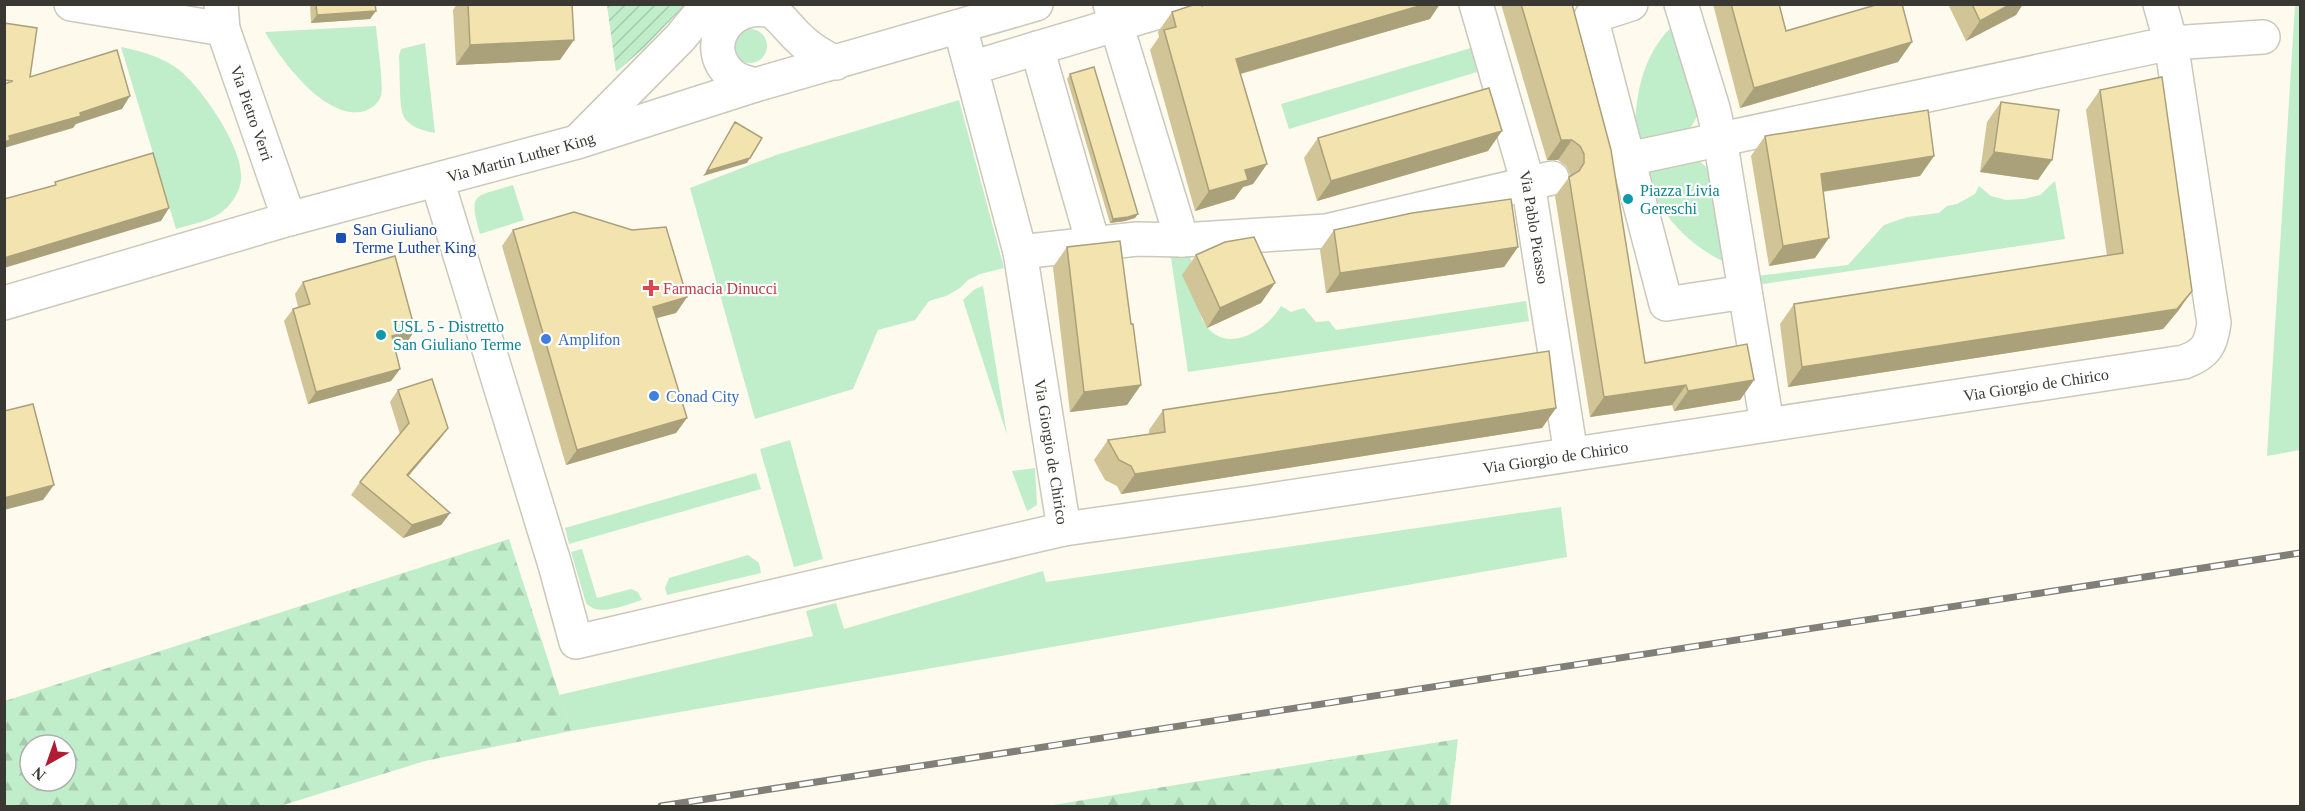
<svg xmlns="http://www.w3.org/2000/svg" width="2305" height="811" font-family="Georgia,serif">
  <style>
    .grass { fill: #c0edca }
    .forest { fill: url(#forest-firs); fill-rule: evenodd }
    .garden { fill: url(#garden-furrows) }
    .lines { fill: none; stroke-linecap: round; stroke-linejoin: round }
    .minor-casing { stroke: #cbc8bc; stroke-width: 36 }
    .minor { stroke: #fff; stroke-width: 33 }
    .rail-casing { stroke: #817f78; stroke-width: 7 }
    .rail { stroke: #fff; stroke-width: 4.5; stroke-dasharray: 14; stroke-linecap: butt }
    .wall { fill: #d1c496 }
    .shaded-wall { fill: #aaa07a }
    .building { fill: #f3e4af; stroke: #aaa07a; stroke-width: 1.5 }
    .culture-dot { fill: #0f9aa8; stroke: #fff; stroke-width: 2 }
    .transit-dot { fill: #1a4fb4; stroke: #fff; stroke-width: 2 }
    .health-dot { fill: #e0444e; stroke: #fff; stroke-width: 2 }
    .shop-dot { fill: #3f7fe0; stroke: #fff; stroke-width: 2 }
    .labels { text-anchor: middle; stroke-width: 4.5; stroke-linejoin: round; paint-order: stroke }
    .street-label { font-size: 16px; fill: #393833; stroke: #fff }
    .culture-label { font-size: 16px; fill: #0d838f; stroke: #fff; text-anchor: start }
    .transit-label { font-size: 16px; fill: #164399; stroke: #fff; text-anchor: start }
    .health-label { font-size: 16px; fill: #be3a42; stroke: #fff; text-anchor: start }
    .shop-label { font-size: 16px; fill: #366cbe; stroke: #fff; text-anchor: start }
  </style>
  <defs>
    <pattern id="forest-firs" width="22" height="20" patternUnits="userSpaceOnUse" patternTransform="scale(1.5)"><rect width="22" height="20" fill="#c0edca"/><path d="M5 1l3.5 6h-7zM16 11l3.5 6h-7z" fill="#a6ccae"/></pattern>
    <pattern id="garden-furrows" width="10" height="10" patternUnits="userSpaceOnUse" patternTransform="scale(1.5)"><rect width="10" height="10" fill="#c0edca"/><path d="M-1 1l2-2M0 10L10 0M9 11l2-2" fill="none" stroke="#a6ccae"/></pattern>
  </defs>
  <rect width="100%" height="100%" fill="#fefaee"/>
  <path class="grass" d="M2295 5H2300V450L2267 456Z
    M1679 21 1700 111 1690 129 1636 142C1633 98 1643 48 1679 21Z
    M376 26C377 41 384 84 381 96 378 104 372 108 365 111 326 122 281 60 265 32Z
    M733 46a17 17 0 1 1 34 0a17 17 0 1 1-34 0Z
    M425 43 435 133C424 131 408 127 403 115 399 106 400 68 399 56L401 49Z
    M121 47C139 51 156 55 172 65 198 80 245 149 241 180 240 191 232 204 223 211 212 221 191 224 176 229Z
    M1471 48 1477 72 1289 129 1281 104Z
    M959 100 1004 268 980 274 968 280 960 288 946 296 929 301 915 320 878 330 853 389 755 419 690 188 776 155Z
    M1697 159 1713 173 1733 266C1687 246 1662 216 1641 171Z
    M2055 181 2065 239 1757 285 1756 276 1848 265 1884 225 1907 217 1939 213 1947 206 1957 204 1975 194 1979 186 1991 196 2006 200 2024 199 2040 195Z
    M513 185 524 220 480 234C468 192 474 197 513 185Z
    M1185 245C1188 253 1193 262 1195 271 1197 281 1199 315 1203 321 1223 357 1266 332 1281 306L1291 312 1304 308 1316 322 1329 321 1336 330 1526 301 1529 321 1188 372 1171 258 1157 247Z
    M983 286 1007 435 963 300 975 289Z
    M790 440 823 559 794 567 760 449Z
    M1035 468 1037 505 1027 511 1012 471Z
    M756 473 761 489 569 544 565 528Z
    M1561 507 1567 557 571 731 559 695 813 636 806 611 836 603 844 629 1043 571 1046 582Z
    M582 549 597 598 631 589 638 592 642 600C627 604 598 618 586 603L571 552Z
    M748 555 759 563 761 573 667 595 665 588 669 578Z"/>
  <path class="forest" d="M509 539 571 731 425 761 280 806H5V701ZM30 745H66V781H30Z
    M1458 739 1450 806H1047Z"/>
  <path class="garden" d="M607 5V4L685 5 644 48 616 72Z"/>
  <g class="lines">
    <g class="minor-casing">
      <g id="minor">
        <path d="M71 4 223 29"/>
        <path id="s1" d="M221 4 223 29 289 219"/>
        <path d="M1110 4 1182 240"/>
        <path id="s2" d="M1476 4 1528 183 1571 454"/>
        <path d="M1631 4 1591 17 1666 304 1745 292"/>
        <path d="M1681 4 1713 108 1720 139 1767 424"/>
        <path id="s3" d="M960 27 1020 252 1064 529"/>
        <path d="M1037 48 1093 243"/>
        <path d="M971 68 1185 4"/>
        <path d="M755 85C748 83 740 81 734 77 698 50 727 0 771 11 782 17 791 32 801 40 811 50 824 57 836 63"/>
        <path d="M579 140 680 38 708 4"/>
        <path d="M1628 159 2171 43 2263 37"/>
        <path id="s4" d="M437 180 555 565 576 642 1064 529 1257 502 2184 362C2206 354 2211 345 2214 323L2171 43 2160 4"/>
        <path d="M1020 252 1137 239 1182 240 1326 231 1552 178"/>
        <path id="s5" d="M4 303 289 219 577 142 755 85 1036 4"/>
      </g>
    </g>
    <use href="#minor" class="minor"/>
    <g class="rail-casing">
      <path id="rail" d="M661 806 2300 553"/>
    </g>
    <use href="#rail" class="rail"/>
  </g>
  <path class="wall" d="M310 4H375L370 19 311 23Z
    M457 4H572L560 60 456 65 453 10Z
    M1501 4H1572L1645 363 1754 380 1740 400 1674 411 1672 405 1590 417 1555 196 1570 176V174L1566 166 1558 160H1547Z
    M1713 4H1779L1786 31 1912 42 1898 62 1740 108Z
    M1948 4H2023L2016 15 1966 41Z
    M1202 6 1430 19 1241 74 1267 164 1253 184 1243 187 1234 199 1195 211 1150 50 1159 37 1158 32 1172 12Z
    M1070 74 1135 218 1125 221 1110 223 1067 79Z
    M2100 90 2192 291 2178 311 2163 329 1788 387 1780 324 1794 304 2107 256 2086 110Z
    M2001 102 2038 180 1980 172 1987 122Z
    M1765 136 1934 156 1920 176 1823 192 1815 258 1769 266 1751 156Z
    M1318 138 1488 151 1317 201 1304 158Z
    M513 230 687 297 676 313 656 318 687 418 676 433 566 465 502 246Z
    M1334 230 1518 247 1504 267 1326 293 1320 250Z
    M1067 247 1131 324 1127 405 1070 412 1053 267Z
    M1196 255 1275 283 1261 303 1207 328 1182 275Z
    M303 282 415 330 407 342 394 346 400 369 391 381 308 404 284 321 293 309 298 307 295 294Z
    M398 390 448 428 439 440 408 476 450 513 441 525 403 538 351 495 360 482 400 434 390 402Z
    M1556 408 1542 428 1121 494 1117 486 1105 480 1094 460 1108 440 1149 434V430L1163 410Z"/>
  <path class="shaded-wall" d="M1426 4H1440L1430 19 1222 79 1236 59Z
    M2011 4H2023L2016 15 1966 41 1980 21Z
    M376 11 370 19 311 23 317 15Z
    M574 40 560 60 456 65 470 45Z
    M1912 42 1898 62 1740 108 1754 88Z
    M130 96 122 109 76 124 73 128 4 148V142L9 136Z
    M1502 131 1488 151 1317 201 1331 181Z
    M1561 140H1572L1558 160H1547Z
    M1994 152 2052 160 2038 180 1980 172Z
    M1934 156 1920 176 1807 194 1821 174Z
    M750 158 747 163 703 176 707 171Z
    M1267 164 1253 184 1243 187 1234 199 1195 211 1209 191 1245 170Z
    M169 208 161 221 4 268V258Z
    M1138 214 1135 218 1125 221 1110 223 1113 219Z
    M1829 238 1815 258 1769 266 1783 246Z
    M1518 247 1504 267 1326 293 1340 273Z
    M1275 283 1261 303 1207 328 1220 308Z
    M2192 291 2178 311 2163 329 1788 387 1802 367Z
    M687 297 676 313 642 322 653 307Z
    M415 330 407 342 383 349 392 336Z
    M400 369 391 381 308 404 316 392Z
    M1754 380 1740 400 1674 411 1688 391Z
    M1141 385 1127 405 1070 412 1084 392Z
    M1686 385 1672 405 1590 417 1604 397Z
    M1556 408 1542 428 1121 494 1135 474Z
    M687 418 676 433 566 465 577 450Z
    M448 428 439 440 399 487 407 475Z
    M54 485 43 500 4 510V498Z
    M450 513 441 525 403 538 412 525Z"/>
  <path class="building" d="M316 4H375L376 11 317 15Z
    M468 4H572L574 40 470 45Z
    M1196 4H1202V6L1207 4H1426L1236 59 1267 164 1245 170 1248 180 1209 191 1164 30 1176 27 1172 12Z
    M1521 4H1572L1611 150 1645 363 1747 344 1754 380 1688 391 1686 385 1604 397 1569 177 1579 171 1584 163V154L1580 146 1572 140H1561Z
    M1731 4H1779L1786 31 1879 4H1902L1912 42 1754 88Z
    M1972 4H2011L1980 21Z
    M4 23 37 28 30 77 117 50 130 96 80 113 81 116 9 136 10 140 4 142V84L13 81 4 80Z
    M1094 67 1138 214 1128 217 1113 219 1070 74Z
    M2162 77 2192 291 2177 309 1802 367 1794 304 2123 253 2100 90Z
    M1489 88 1502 131 1331 181 1318 138Z
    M2001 102 2059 110 2052 160 1994 152Z
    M1928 110 1934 156 1821 174 1829 238 1783 246 1765 136Z
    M735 122 762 138 750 158 707 171Z
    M153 153 169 208 4 258V199L56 185 55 182Z
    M1511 199 1518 247 1340 273 1334 230 1412 213Z
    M574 212 632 230 666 227 687 297 653 307 687 418 577 450 513 230Z
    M1254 237 1275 283 1220 308 1196 255 1225 242Z
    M1120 241 1131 324H1133L1141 385 1084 392 1067 247Z
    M395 256 415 330 392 336 400 369 316 392 293 309 310 304 303 282Z
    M1549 351 1556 408 1135 474 1131 466 1119 460 1108 440 1165 432 1163 410Z
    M432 379 448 428 407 475 450 513 412 525 360 482 409 423 398 390Z
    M33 404 54 485 4 498V411Z"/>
  <g class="culture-dot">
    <circle cx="1628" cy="199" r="6"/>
    <circle cx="381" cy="335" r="6"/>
  </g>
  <rect class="transit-dot" x="335" y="232" width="12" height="12" rx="3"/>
  <path class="health-dot" d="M648 279h6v6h6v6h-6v6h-6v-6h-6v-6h6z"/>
  <g class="shop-dot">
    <circle cx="546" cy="339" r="6"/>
    <circle cx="654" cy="396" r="6"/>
  </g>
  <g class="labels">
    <g class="street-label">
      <text dy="6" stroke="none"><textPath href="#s1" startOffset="114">Via Pietro Verri</textPath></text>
      <text dy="6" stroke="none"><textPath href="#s5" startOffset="537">Via Martin Luther King</textPath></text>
      <text dy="6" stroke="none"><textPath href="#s2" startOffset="231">Via Pablo Picasso</textPath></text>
      <text dy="6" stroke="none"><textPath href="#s4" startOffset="1966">Via Giorgio de Chirico</textPath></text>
      <text dy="6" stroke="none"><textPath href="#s3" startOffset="435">Via Giorgio de Chirico</textPath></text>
      <text dy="6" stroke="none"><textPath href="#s4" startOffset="1480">Via Giorgio de Chirico</textPath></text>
    </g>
    <g class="culture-label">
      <text x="1640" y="196">Piazza Livia<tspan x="1640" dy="18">Gereschi</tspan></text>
      <text x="393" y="332">USL 5 - Distretto<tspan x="393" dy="18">San Giuliano Terme</tspan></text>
    </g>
    <g class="transit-label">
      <text x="353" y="235">San Giuliano<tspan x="353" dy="18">Terme Luther King</tspan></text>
    </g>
    <g class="health-label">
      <text x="663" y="294">Farmacia Dinucci</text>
    </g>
    <g class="shop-label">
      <text x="558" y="345">Amplifon</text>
      <text x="666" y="402">Conad City</text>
    </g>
  </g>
  <rect width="2305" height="811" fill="none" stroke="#393833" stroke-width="12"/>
  <g transform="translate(48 763) rotate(220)"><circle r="28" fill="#ffffff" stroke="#b0afad" stroke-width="1.5"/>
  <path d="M0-4.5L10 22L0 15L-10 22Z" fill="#b01c33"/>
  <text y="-9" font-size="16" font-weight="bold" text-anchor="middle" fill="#393833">N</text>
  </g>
</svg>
